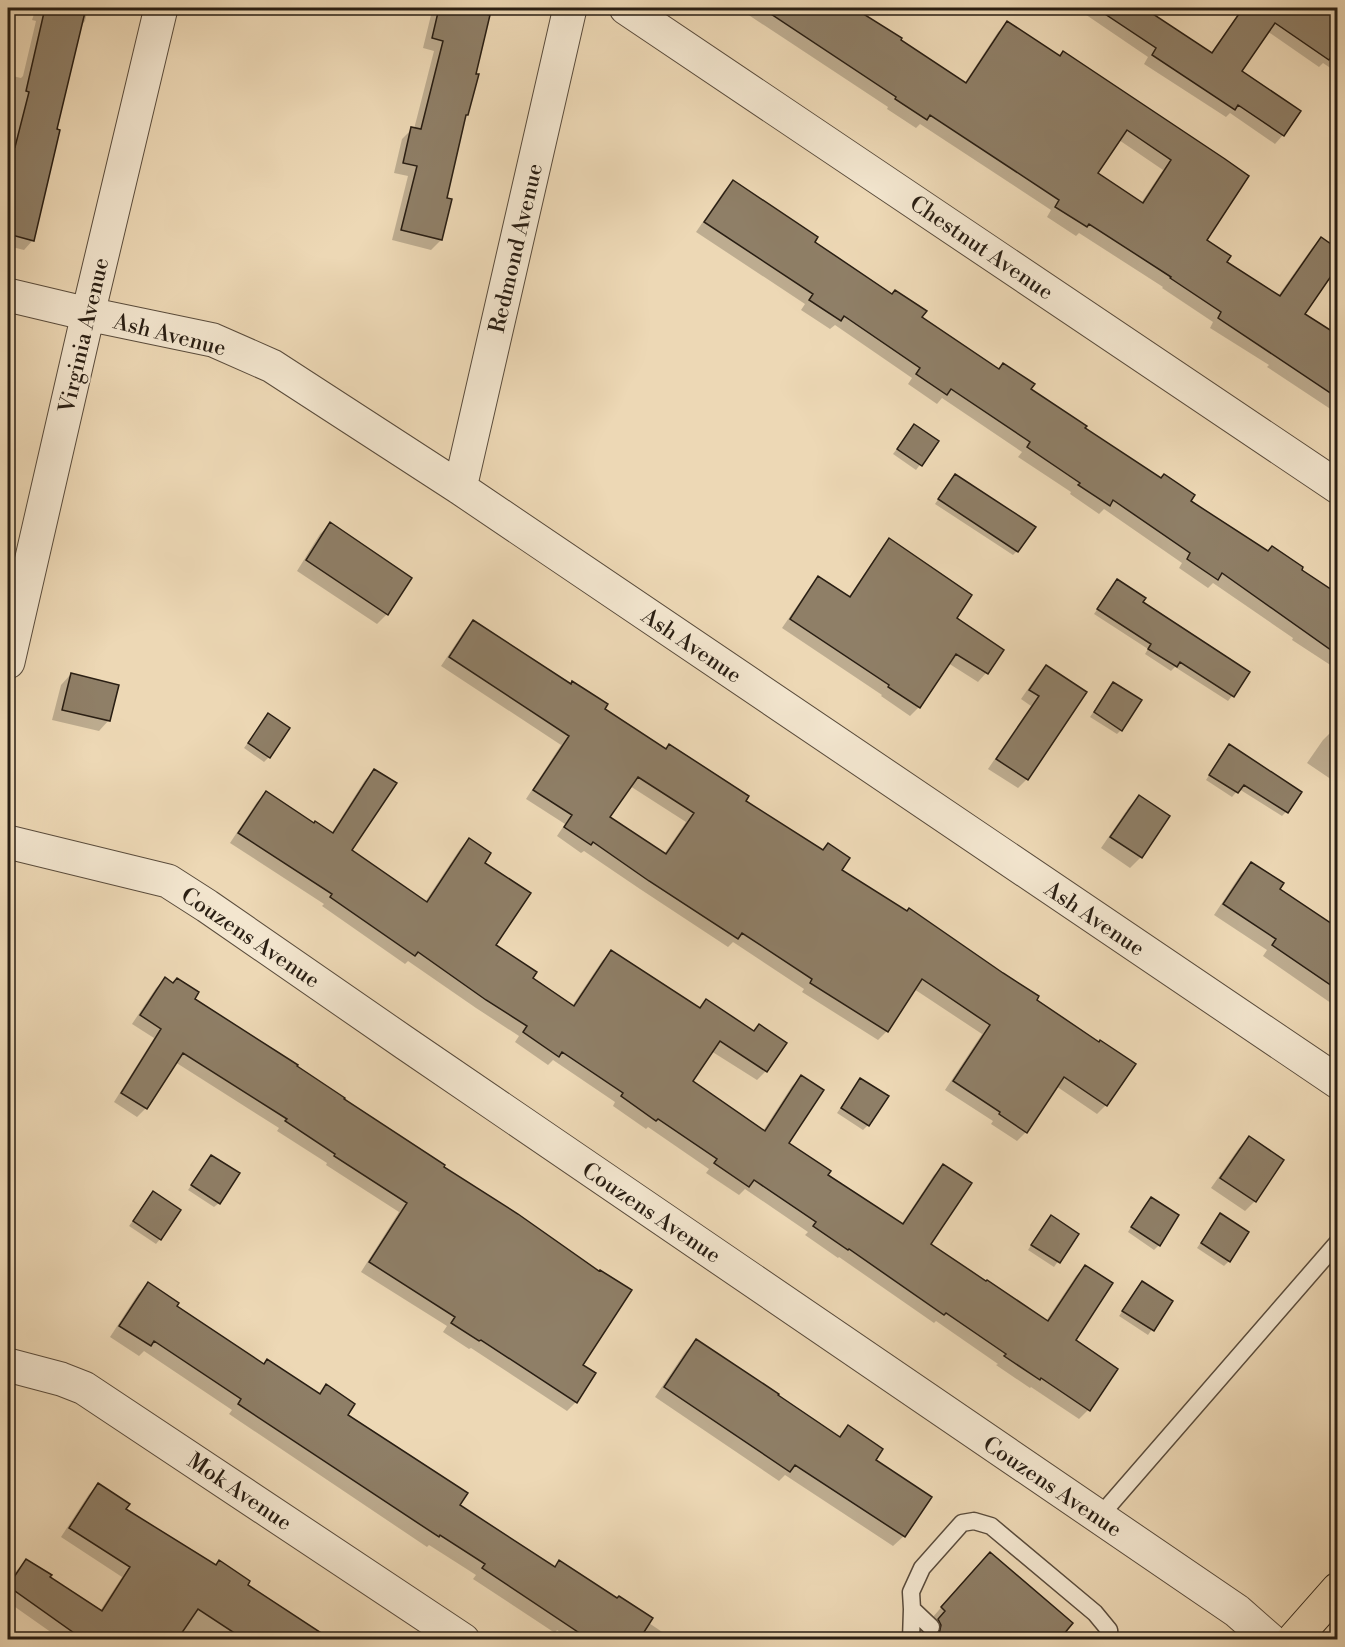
<svg xmlns="http://www.w3.org/2000/svg" width="1345" height="1647" font-family="'Libre Bodoni',serif">
  <style>
    .shadow { fill: #0003; fill-rule: evenodd }
    .building { fill: #8f7f67; stroke: #291e13; stroke-width: 1.5; fill-rule: evenodd }
    .lines { fill: none; stroke-linecap: round; stroke-linejoin: round }
    .lane-casing { stroke: #5a4c3c; stroke-width: 19 }
    .street-casing { stroke: #5a4c3c; stroke-width: 35 }
    .primary-casing { stroke: #291e13; stroke-width: 35 }
    .lane { stroke: #f3e6cf; stroke-width: 16 }
    .street { stroke: #f3e6cf; stroke-width: 33 }
    .primary { stroke: #edd8b5; stroke-width: 33 }
    .labels { text-anchor: middle; stroke-width: 4.5; stroke-linejoin: round; paint-order: stroke }
    .street-label { font-size: 22px; fill: #291e13; stroke: #f3e6cf }
  </style>
  <rect width="100%" height="100%" fill="#edd8b5"/>
  <filter id="stains"><feTurbulence type="fractalNoise" baseFrequency=".00333" numOctaves="4"/><feColorMatrix values="0 0 0 0 .2 0 0 0 0 .09 0 0 0 0 .02 0 0 0 .5 -.17"/></filter>
  <radialGradient id="worn" r=".72"><stop offset=".6" stop-color="#630" stop-opacity="0"/><stop offset="1" stop-color="#630" stop-opacity=".3"/></radialGradient>
  <path class="shadow" d="M36 8H88L85 21 81 26 56 130 33 240 24 250 8 246V75L21 78 23 76 36 21 32 20Z
    M240 8H279L271 15Z
    M438 8H490L467 115 464 117 445 199 441 240 431 250 392 240 408 176 394 173 402 139 412 129H414L434 51 423 48 431 15Z
    M738 8H853L964 84 998 32 1008 23 1247 177 1205 240 1225 262 1278 296 1312 248 1321 239 1302 314 1338 338V414L1267 367 1269 365 1210 328 1213 322 1162 288 1163 287 1079 233 1076 236 1047 217 1051 210 920 124 916 128 887 109 888 107ZM1119 140 1163 170 1141 203 1096 173Z
    M1076 8H1142L1210 54 1239 13 1231 8H1338V73L1323 63 1319 67 1267 31 1240 71 1299 112 1283 135 1275 144 1230 113 1226 117 1144 64 1148 57Z
    M733 182 813 243 920 318 1029 389 1083 428 1267 553 1299 570 1338 595V670L1292 640 1293 638 1213 583 1208 588 1179 568 1182 563 1104 509 1099 514 1070 494 1071 492 1018 457 1022 452 942 398 937 404 908 384 912 378 835 325 830 329 801 310 805 304 696 232 724 191Z
    M914 426 937 442 916 470 893 454Z
    M951 480 1017 551 1013 555 935 504Z
    M330 524 387 614 377 624 297 571 320 534Z
    M889 540 955 618 1002 650 986 673 978 682 948 663 919 707 910 716 881 696 882 695 782 628 810 587 818 578 848 598 881 549Z
    M1113 586 1248 673 1232 696 1228 701 1175 667 1171 671 1145 654 1148 649 1094 614Z
    M474 622 603 709 822 851 828 845 840 870 1133 1065 1106 1105 1097 1114 1056 1086 1026 1132 1017 1141 991 1124 993 1121 945 1090 982 1034 914 989 887 1031 878 1040 802 992 804 989 733 942 728 947 640 889 584 851 581 853 557 836 565 824 526 799 561 745 441 666 465 630ZM630 786 686 822 664 854 608 818Z
    M1046 667 1085 692 1027 779 1018 788 988 769 1031 706 1021 699 1037 676Z
    M71 674 109 720 99 731 52 720 61 685Z
    M1113 684 1121 730 1117 734 1090 717 1109 688Z
    M268 715 269 757 264 762 244 748Z
    M1333 730 1338 734V784L1307 763 1323 740Z
    M1229 746 1286 812 1282 816 1239 789 1232 797 1206 780 1224 751Z
    M375 771 350 851 425 902 460 849 469 840 483 863 494 945 531 978 572 1006 602 961 611 952 698 1009 706 1001 753 1032 759 1026 766 1071 757 1080 711 1051 691 1082 763 1131 792 1086 801 1077 787 1143 826 1175 901 1225 934 1175 943 1166 929 1245 1046 1321 1076 1276 1085 1266 1074 1341 1116 1370 1088 1410 1079 1419 1031 1387 1030 1388 996 1365 998 1364 936 1321 934 1323 839 1257 838 1258 805 1235 808 1232 745 1189 739 1195 706 1173 709 1169 648 1127 646 1129 613 1106 615 1102 553 1060 548 1065 515 1042 519 1036 476 1008 408 961 405 964 322 906 324 904 230 843 257 802 266 793 331 834 365 780Z
    M1139 797 1168 817 1141 857 1130 868 1101 848 1129 807Z
    M1252 863 1278 889 1338 933V1008L1263 956 1267 950 1214 915 1241 874Z
    M165 979 193 999 342 1100 581 1365 576 1402 567 1411 471 1348 469 1349 443 1332 447 1326 361 1272 399 1212 326 1165 327 1163 277 1131 279 1128 175 1062 146 1108 137 1117 114 1102 154 1038 132 1024 156 988Z
    M856 1085 868 1125 863 1130 837 1113Z
    M1249 1138 1255 1201 1245 1211 1211 1188 1239 1148Z
    M211 1157 219 1203 214 1207 188 1190Z
    M153 1193 160 1239 156 1244 129 1226Z
    M1151 1199 1159 1245 1154 1250 1128 1232 1146 1203Z
    M1051 1217 1077 1234 1054 1267 1028 1250 1046 1221Z
    M1216 1220 1229 1261 1224 1266 1197 1248Z
    M1142 1283 1171 1302 1148 1335 1119 1316Z
    M148 1284 175 1307 263 1365 318 1395 326 1386 346 1415 458 1505 554 1568 559 1562 674 1640H572L557 1630 555 1633 473 1579 476 1575 429 1545 427 1547 229 1414 232 1410 144 1351 139 1356 110 1337 138 1294Z
    M696 1341 838 1437 848 1427 874 1460 904 1536 893 1546 785 1475 779 1481 655 1397 686 1351Z
    M98 1485 124 1509 329 1640H62L8 1602V1584L17 1570 26 1561 48 1578 100 1611 122 1577 61 1537 89 1494Z
    M990 1554 1057 1640H921L931 1627 927 1624 974 1569Z"/>
  <path class="building" d="M45 8H86L57 129 60 130 34 241 8 234V145L15 147 29 92 26 91Z
    M439 8H460L490 15 476 74H479L468 115H466L447 198 452 199 442 240 401 230 417 166 403 163 411 127 421 129 443 41 432 38Z
    M762 8H854L902 38 901 40 966 83 1007 21 1060 56 1063 51 1225 159 1249 176 1207 240 1231 256 1227 262 1280 296 1321 237 1338 249V266L1305 314 1338 335V398L1218 318 1221 312 1170 278 1171 277 1089 224 1087 227 1055 207 1059 200 930 115 927 120 895 99 896 97ZM1127 130 1171 160 1143 203 1098 173Z
    M1096 8H1144L1212 53 1243 8H1338V47L1329 60 1275 23 1242 71 1301 111 1284 136 1238 105 1235 110 1152 55 1156 48Z
    M733 180 818 237 815 242 892 294 895 290 927 311 922 317 999 369 1003 363 1035 384 1031 389 1087 426 1085 428 1161 478 1164 474 1195 495 1191 501 1268 551 1272 546 1303 567 1302 570 1338 594V655L1222 573 1218 580 1187 559 1190 553 1113 500 1110 506 1078 485 1080 483 1027 447 1030 442 951 389 947 395 916 374 920 368 844 316 841 321 809 300 813 294 704 222Z
    M914 424 939 441 922 466 897 449Z
    M955 474 1036 527 1018 552 938 499Z
    M330 522 412 578 388 615 306 560Z
    M889 538 972 595 957 618 1004 650 988 674 956 654 920 708 888 687 889 685 790 619 818 576 850 597Z
    M1117 579 1146 598 1143 602 1250 672 1234 697 1180 662 1177 667 1148 649 1151 644 1097 609Z
    M473 620 571 684 572 681 608 704 605 709 666 749 669 744 749 796 746 801 823 850 828 843 850 858 842 870 907 911 909 908 1003 973 1039 996 1037 1000 1099 1042 1100 1040 1136 1064 1107 1106 1064 1077 1027 1133 999 1114 1000 1112 953 1081 990 1025 922 979 888 1032 810 983 812 979 742 933 738 939 649 881 593 842 591 845 564 827 572 815 533 790 569 736 449 657ZM638 777 694 813 666 854 610 817Z
    M1046 665 1087 692 1028 780 996 759 1039 696 1029 690Z
    M71 673 119 685 110 721 62 710Z
    M1113 682 1142 700 1122 731 1094 712Z
    M268 713 290 728 270 758 248 743Z
    M1229 744 1302 792 1288 813 1244 785 1238 793 1209 775Z
    M374 769 397 783 352 850 427 902 469 838 491 853 485 863 531 893 496 945 537 972 533 978 574 1006 611 950 700 1008 706 999 754 1031 759 1024 787 1043 767 1072 720 1041 693 1081 765 1131 801 1075 824 1090 789 1143 831 1171 828 1175 903 1224 943 1164 972 1183 931 1244 986 1281 987 1280 1048 1321 1085 1265 1113 1283 1076 1340 1118 1369 1090 1411 1041 1378 1040 1380 1004 1356 1006 1354 946 1313 944 1315 849 1249 848 1250 813 1226 816 1222 754 1180 749 1187 714 1163 717 1159 658 1119 656 1121 621 1096 623 1093 562 1052 559 1057 523 1032 527 1026 486 1000 418 952 415 956 330 897 332 894 238 833 266 791 314 823 315 821 333 833Z
    M1139 795 1170 816 1142 858 1110 837Z
    M1251 862 1284 883 1280 889 1338 928V990L1272 945 1276 939 1223 904Z
    M165 977 173 983 177 978 199 992 195 999 298 1065 297 1066 345 1098 344 1099 445 1165 444 1167 518 1214 599 1271 600 1270 632 1290 583 1365 596 1373 577 1403 481 1340 479 1341 451 1323 455 1317 369 1262 407 1203 334 1156 335 1154 285 1121 287 1119 183 1053 147 1109 121 1093 161 1029 140 1015Z
    M860 1078 889 1096 869 1126 841 1108Z
    M1249 1136 1284 1160 1256 1202 1220 1178Z
    M211 1155 240 1173 220 1204 191 1185Z
    M153 1191 181 1210 161 1240 133 1221Z
    M1151 1197 1179 1215 1160 1246 1131 1227Z
    M1220 1213 1249 1232 1230 1262 1201 1243Z
    M1051 1215 1079 1234 1060 1263 1031 1245Z
    M1142 1281 1173 1301 1154 1331 1122 1311Z
    M148 1282 179 1303 177 1306 264 1364 267 1359 320 1394 326 1384 355 1404 348 1415 468 1493 460 1505 555 1567 559 1560 617 1598 619 1596 653 1618 639 1640H590L482 1568 485 1564 440 1535 439 1537 238 1404 241 1399 154 1341 151 1346 119 1326Z
    M696 1339 779 1394 778 1395 840 1437 848 1425 883 1449 876 1460 932 1497 905 1537 795 1465 790 1472 664 1387Z
    M98 1483 130 1504 126 1509 216 1565 219 1560 250 1581 248 1585 332 1640H245L198 1609 177 1640H84L8 1586 26 1559 52 1575 50 1577 102 1611 130 1567 69 1528Z
    M990 1552 1073 1623 1059 1640H922L924 1635 928 1637H933L939 1634 941 1625 938 1619 945 1611 941 1607Z"/>
  <g class="lines">
    <g class="lane-casing">
      <path id="lane" d="M1099 1517 1338 1242
        M931 1627 912 1609 911 1592 922 1568 962 1523 974 1521 991 1526 1095 1613 1109 1630 1110 1640
        M911 1640 912 1609"/>
    </g>
    <g class="street-casing">
      <path id="street" d="M626 8 1338 487
        M8 295 88 314 213 340 272 366 460 488 1338 1082
        M460 488 570 8
        M8 662 88 314 161 8
        M8 842 168 881 207 906 405 1043 1237 1611 1270 1640
        M8 1365 61 1379 84 1388 463 1640"/>
    </g>
    <g class="primary-casing">
      <path id="primary" d="M1293 1640 1338 1589"/>
    </g>
    <use href="#lane" class="lane"/>
    <use href="#street" class="street"/>
    <use href="#primary" class="primary"/>
  </g>
  <g class="labels">
    <g class="street-label">
      <text transform="translate(982 247) rotate(34)" y="8">Chestnut Avenue</text>
      <text transform="translate(515 248) rotate(-77)" y="8">Redmond Avenue</text>
      <text transform="translate(170 334) rotate(14)" y="8">Ash Avenue</text>
      <text transform="translate(83 335) rotate(-77)" y="8">Virginia Avenue</text>
      <text transform="translate(692 645) rotate(34)" y="8">Ash Avenue</text>
      <text transform="translate(1095 918) rotate(34)" y="8">Ash Avenue</text>
      <text transform="translate(251 937) rotate(34)" y="8">Couzens Avenue</text>
      <text transform="translate(652 1212) rotate(34)" y="8">Couzens Avenue</text>
      <text transform="translate(1053 1486) rotate(34)" y="8">Couzens Avenue</text>
      <text transform="translate(240 1491) rotate(34)" y="8">Mok Avenue</text>
    </g>
  </g>
  <rect width="1345" height="1647" fill="none" stroke="#edd8b5" stroke-width="30"/>
  <rect x="9" y="9" width="1327" height="1629" fill="none" stroke="#291e13" stroke-width="3"/>
  <rect x="15" y="15" width="1315" height="1617" fill="none" stroke="#291e13" stroke-width="1.5"/>
  <rect width="100%" height="100%" filter="url(#stains)"/>
  <rect width="100%" height="100%" fill="url(#worn)"/>
</svg>
